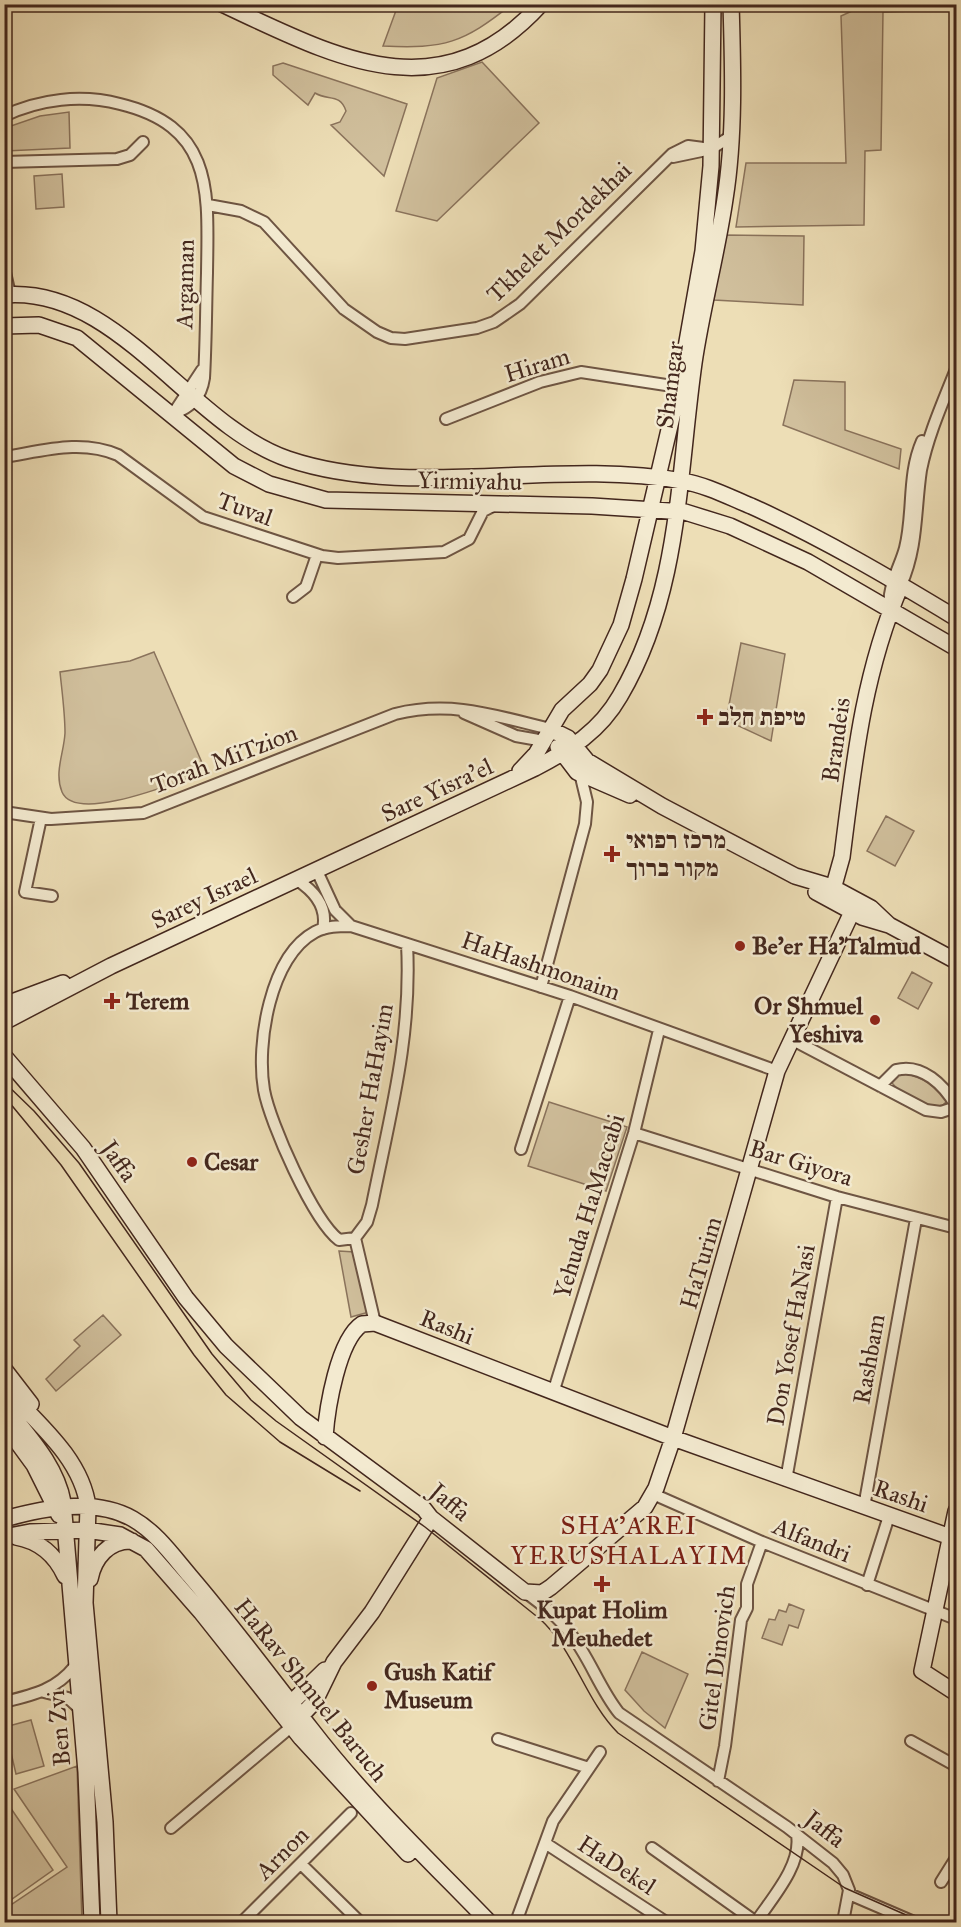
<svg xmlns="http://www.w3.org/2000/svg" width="961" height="1927" font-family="'IM FELL Great Primer','Frank Ruhl Libre',serif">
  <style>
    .green { fill: #d0bf9c; stroke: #8a735c; stroke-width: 1.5 }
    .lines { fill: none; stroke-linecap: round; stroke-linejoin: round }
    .street-casing { stroke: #6e5543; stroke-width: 14 }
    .secondary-casing { stroke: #43271d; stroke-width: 18 }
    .street { stroke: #f3ead0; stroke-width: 10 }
    .secondary { stroke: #f3ead0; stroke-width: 15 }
    .tram { stroke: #43271d; stroke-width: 1.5 }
    .poi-dot { fill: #8f2418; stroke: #f3ead0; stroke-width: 2 }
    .labels { text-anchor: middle; stroke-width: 5; stroke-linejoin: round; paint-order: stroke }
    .street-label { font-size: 24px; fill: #43271d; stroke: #f3ead0 }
    .poi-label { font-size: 24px; font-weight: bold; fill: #43271d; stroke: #f3ead0; text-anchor: start }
    .neighbourhood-label { font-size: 26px; letter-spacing: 1.5px; fill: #7a1f14; stroke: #f3ead0 }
  </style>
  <rect width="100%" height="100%" fill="#eddeb6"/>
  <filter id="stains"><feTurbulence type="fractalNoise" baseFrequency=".00333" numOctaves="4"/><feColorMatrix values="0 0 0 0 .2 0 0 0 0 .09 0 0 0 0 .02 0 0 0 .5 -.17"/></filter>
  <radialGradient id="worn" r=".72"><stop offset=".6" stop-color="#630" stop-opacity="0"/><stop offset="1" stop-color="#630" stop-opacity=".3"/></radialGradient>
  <path class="green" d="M398 5 511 4V5C463 43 445 49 383 46Z
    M865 5H941L943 10 883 12 881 150 865 151 864 225 736 227 746 163H846L841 16Z
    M482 62 539 123 437 221 396 211 437 78Z
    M283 63 407 104 384 176 331 125 340 122 346 111C340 93 328 101 315 93L308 105 273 75V66Z
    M69 112 70 148 5 151V128L40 116Z
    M62 174 64 207 36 209 34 176Z
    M723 235 804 236 803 305 714 300Z
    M794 380 845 382V430L901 449 899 469 783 425Z
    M741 643 785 654 771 741 726 720Z
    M154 652 206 772C181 780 76 825 62 792 54 772 64 753 65 733 65 713 62 692 60 672L130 661Z
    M886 816 914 831 895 866 867 851Z
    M912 972 932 983 918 1009 898 998Z
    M905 1074C924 1077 935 1087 947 1101L942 1106C925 1106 902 1096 892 1083L895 1076Z
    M549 1102 627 1127 606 1191 528 1166Z
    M339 1251 355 1252 369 1312 351 1317Z
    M103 1315 121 1335 56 1391 46 1379 80 1346 74 1340Z
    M789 1604 804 1610 798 1628 789 1625 782 1645 762 1638 769 1619 775 1620 779 1610 786 1612Z
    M642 1652 688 1674 665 1728 644 1711 625 1690Z
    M31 1720 44 1766 16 1774 5 1727Z
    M77 1766 82 1922H5V1909L67 1867 14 1789Z
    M10 1807 53 1870 5 1904V1811Z"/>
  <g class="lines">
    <g class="street-casing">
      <path id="street" d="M4 116C40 99 81 94 120 104 215 127 208 193 207 273 206 308 206 343 204 378 201 398 191 407 173 414
        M673 157 711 149 730 137
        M4 162 117 159 130 155 143 142
        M208 205 241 211 264 222 344 309 377 332 391 338 405 339 477 328 494 322 520 304 672 154 688 146 711 149
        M4 268 10 294
        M173 414 202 370
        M446 419 540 382 581 372 679 387
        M4 457C43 451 81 439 118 455L203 517 322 556 338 558 444 552 469 539 483 511 495 505
        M901 585C918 547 915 510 921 470 928 435 943 402 956 369
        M293 597 306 587 317 555
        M890 607C887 587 900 567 905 548 914 513 907 475 922 441
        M464 713 516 736 544 741
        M4 812 51 819 143 813 395 714C452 700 496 716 550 729
        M41 818 25 892 52 896
        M317 871 335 910 351 926 570 996 777 1071
        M297 880C314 891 328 907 323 929
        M351 926C339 926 326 926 315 932 270 956 256 1044 264 1090 270 1123 313 1220 339 1240L355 1238
        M541 987 585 824 587 802 580 773
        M793 1040 926 1110 941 1112 956 1107
        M880 1086 896 1070C922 1063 944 1085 956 1106
        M634 1133 837 1197 956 1228
        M521 1149 570 996
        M355 1238 367 1222 372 1205C390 1115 412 1037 407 944
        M355 1238 375 1323
        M553 1393 634 1133 659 1030
        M786 1480 837 1197
        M653 1494 762 1542 956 1619
        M864 1507 916 1219
        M867 1585 889 1516
        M525 1592C541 1604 558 1616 570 1633 590 1658 599 1688 619 1713L787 1827 833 1863 843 1875 849 1890 843 1922
        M44 1692 68 1698 79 1708
        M4 1702C33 1695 56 1690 75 1666
        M498 1739 589 1768
        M911 1741 956 1766
        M718 1781 725 1746 741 1620 747 1608V1584L762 1542
        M171 1828 291 1727
        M545 1843 666 1922
        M652 1848 756 1922C772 1898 802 1865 797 1835
        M301 1864 360 1922
        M941 1882 956 1858
        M849 1894 914 1922
        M242 1922 351 1813
        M516 1922 553 1821 600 1752"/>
    </g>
    <g class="secondary-casing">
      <path id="secondary" d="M222 4C334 56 439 116 541 4
        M4 295C117 285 189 425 288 459 409 500 556 458 682 481 706 485 729 497 751 506 822 538 890 578 956 618
        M4 326 39 325 77 338 234 466 269 484 326 500 592 506 685 512 730 526 808 562 956 648
        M550 729 568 738 587 761 662 806 795 876 832 887 871 908 889 925
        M558 747 577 772 630 795
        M520 771 536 754 562 710 590 684 600 670 621 625 634 579 679 387 703 251 711 166 713 4
        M816 892 862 917 889 925 956 961
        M826 892 835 882 842 857C854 762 863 674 901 585
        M4 1005 63 983
        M4 1022 111 966 535 768C570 750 600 731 620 696 680 594 678 477 694 363 702 308 717 254 725 199 735 136 733 68 731 4
        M4 1056 83 1148 186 1298 226 1346 301 1418 424 1509 431 1518 525 1592 542 1593 551 1587 645 1507 656 1488 673 1438 777 1071 852 912
        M4 1369 31 1404
        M4 1387C36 1422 82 1458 88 1507L85 1603 105 1822 109 1922
        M4 1405C27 1435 56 1464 63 1502L86 1772 92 1922
        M4 1424 34 1465 59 1515
        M325 1437C327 1408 338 1340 362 1324L375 1323 673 1438 956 1539
        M956 1511 922 1671 956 1693
        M4 1519C44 1508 94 1497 133 1519 156 1532 173 1556 190 1576 232 1625 271 1678 311 1729 364 1798 428 1859 489 1922
        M4 1537 30 1532 87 1530 120 1535 146 1549 201 1612 301 1738 408 1854
        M16 1537C39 1541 55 1554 65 1576
        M90 1579C94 1558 109 1540 132 1541
        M287 1712 291 1703 325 1670
        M293 1717 301 1716 315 1701 334 1662 372 1612 431 1518"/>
    </g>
    <use href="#street" class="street"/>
    <use href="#secondary" class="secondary"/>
    <path class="tram" d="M4 1082 34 1111 79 1163 212 1354 251 1400 276 1421 425 1527 540 1619C575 1651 585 1700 618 1733L845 1888 922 1922
      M4 1096 61 1165 194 1355 226 1395 280 1442 360 1491"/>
  </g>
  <g class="poi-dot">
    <path d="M702 708h6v6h6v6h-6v6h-6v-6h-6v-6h6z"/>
    <path d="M609 845h6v6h6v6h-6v6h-6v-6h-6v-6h6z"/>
    <circle cx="740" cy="946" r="6"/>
    <path d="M109 992h6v6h6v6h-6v6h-6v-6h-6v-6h6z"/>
    <circle cx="875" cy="1020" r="6"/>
    <circle cx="192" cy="1162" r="6"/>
    <path d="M599 1575h6v6h6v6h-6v6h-6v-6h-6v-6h6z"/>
    <circle cx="372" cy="1686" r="6"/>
  </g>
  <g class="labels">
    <g class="street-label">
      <text transform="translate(559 232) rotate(-44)" y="8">Tkhelet Mordekhai</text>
      <text transform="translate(185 284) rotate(-89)" y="8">Argaman</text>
      <text transform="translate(537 365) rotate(-17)" y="8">Hiram</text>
      <text transform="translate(670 385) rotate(-83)" y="8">Shamgar</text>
      <text transform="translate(470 481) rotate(1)" y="8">Yirmiyahu</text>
      <text transform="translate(245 509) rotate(20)" y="8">Tuval</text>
      <text transform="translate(836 740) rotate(-82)" y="8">Brandeis</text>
      <text transform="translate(224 759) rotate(-21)" y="8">Torah MiTzion</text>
      <text transform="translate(437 790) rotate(-25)" y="8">Sare Yisra'el</text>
      <text transform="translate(204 898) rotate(-25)" y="8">Sarey Israel</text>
      <text transform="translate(541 966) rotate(19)" y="8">HaHashmonaim</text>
      <text transform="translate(370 1089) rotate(-80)" y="8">Gesher HaHayim</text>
      <text transform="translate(119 1161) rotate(55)" y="8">Jaffa</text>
      <text transform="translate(801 1163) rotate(17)" y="8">Bar Giyora</text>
      <text transform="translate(589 1206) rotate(-73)" y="8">Yehuda HaMaccabi</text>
      <text transform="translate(701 1263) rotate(-74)" y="8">HaTurim</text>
      <text transform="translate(447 1327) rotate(22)" y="8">Rashi</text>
      <text transform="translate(791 1335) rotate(-80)" y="8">Don Yosef HaNasi</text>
      <text transform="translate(869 1359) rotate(-80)" y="8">Rashbam</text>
      <text transform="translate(901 1496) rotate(19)" y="8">Rashi</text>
      <text transform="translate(450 1502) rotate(40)" y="8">Jaffa</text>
      <text transform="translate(812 1540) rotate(22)" y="8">Alfandri</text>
      <text transform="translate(717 1658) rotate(-82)" y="8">Gitel Dinovich</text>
      <text transform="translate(311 1690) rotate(51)" y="8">HaRav Shmuel Baruch</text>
      <text transform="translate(59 1728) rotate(-95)" y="8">Ben Zvi</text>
      <text transform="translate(825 1829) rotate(38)" y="8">Jaffa</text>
      <text transform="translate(282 1853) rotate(-45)" y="8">Arnon</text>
      <text transform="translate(617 1865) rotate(33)" y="8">HaDekel</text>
    </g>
    <g class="poi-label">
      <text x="718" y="725">טיפת חלב</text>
      <text x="626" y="848">מרכז רפואי<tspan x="626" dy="28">מקור ברוך</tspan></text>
      <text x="752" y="954">Be'er Ha'Talmud</text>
      <text x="126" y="1009">Terem</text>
      <text x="863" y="1014" text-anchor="end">Or Shmuel<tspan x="863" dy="28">Yeshiva</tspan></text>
      <text x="204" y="1170">Cesar</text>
      <text x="602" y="1618" text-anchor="middle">Kupat Holim<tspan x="602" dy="28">Meuhedet</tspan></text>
      <text x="384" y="1680">Gush Katif<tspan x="384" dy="28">Museum</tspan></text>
    </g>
    <g class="neighbourhood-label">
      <text x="629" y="1534">SHA'AREI<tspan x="629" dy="30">YERUSHALAYIM</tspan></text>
    </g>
  </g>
  <rect width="961" height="1927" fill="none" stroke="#eddeb6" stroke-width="24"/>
  <rect x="6" y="6" width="949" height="1915" fill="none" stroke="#43271d" stroke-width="3"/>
  <rect x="12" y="12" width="937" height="1903" fill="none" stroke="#43271d" stroke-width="1.5"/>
  <rect width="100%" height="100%" filter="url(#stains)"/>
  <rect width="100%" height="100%" fill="url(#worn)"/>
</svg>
